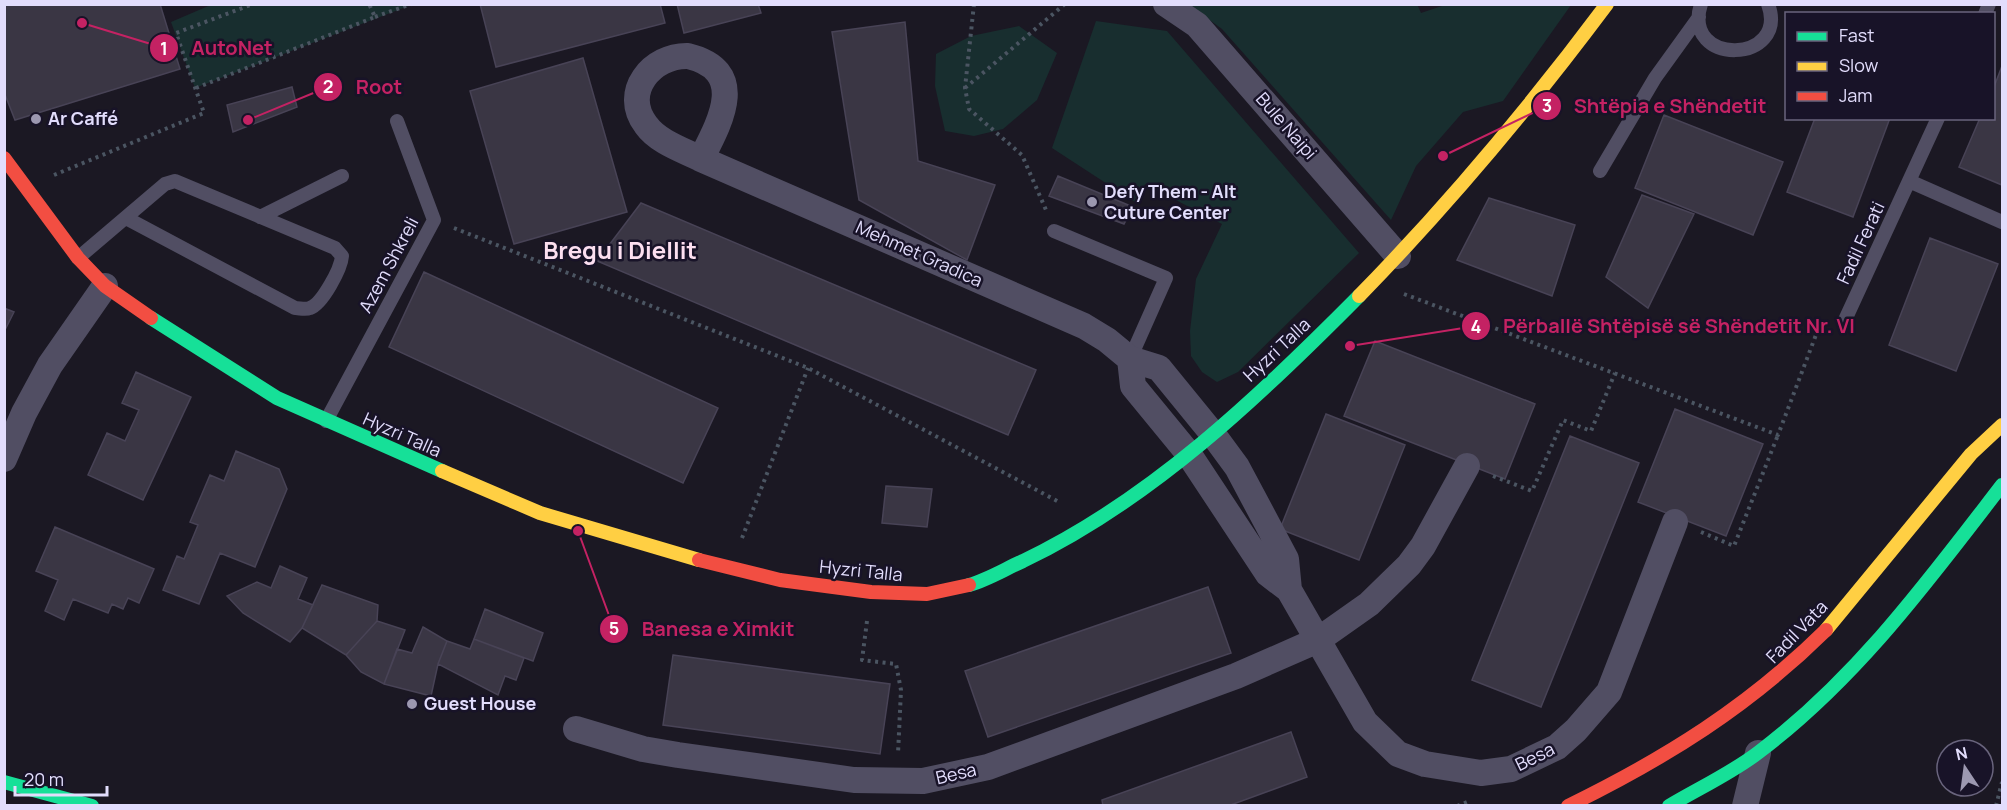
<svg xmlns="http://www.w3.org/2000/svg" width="2007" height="810" font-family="Manrope,sans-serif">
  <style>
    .green { fill: #182e2f }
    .building { fill: #3a3644; stroke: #484356; stroke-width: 1.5 }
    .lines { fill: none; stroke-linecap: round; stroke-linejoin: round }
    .path { stroke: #4b5562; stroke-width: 4; stroke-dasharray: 3 4.5; stroke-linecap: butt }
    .lane { stroke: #514e63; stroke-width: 14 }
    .street { stroke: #514e63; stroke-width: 26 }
    .fast { stroke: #16e098; stroke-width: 14 }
    .slow { stroke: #ffcf43; stroke-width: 14 }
    .jam { stroke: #f24e42; stroke-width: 14 }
    .poi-dot { fill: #9c98b0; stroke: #181328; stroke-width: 2 }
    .labels { text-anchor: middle; stroke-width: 5; stroke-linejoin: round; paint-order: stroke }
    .poi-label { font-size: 18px; font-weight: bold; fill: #e2ddfc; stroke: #181328; text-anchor: start }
    .street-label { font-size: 18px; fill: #e2ddfc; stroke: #181328 }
    .district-label { font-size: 24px; font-weight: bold; fill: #fcdff0; stroke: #181328 }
    .leader { fill: none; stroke: #c42263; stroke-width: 2 }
    .callout-dot { fill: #c42263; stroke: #181328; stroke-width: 2 }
    .mark-label { font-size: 18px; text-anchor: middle; font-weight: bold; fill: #fff }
    .callout-label { font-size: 20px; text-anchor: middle; font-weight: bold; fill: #c42263; stroke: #181328; stroke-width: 5; stroke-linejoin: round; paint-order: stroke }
  </style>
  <rect width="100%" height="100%" fill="#1b1823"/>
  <path class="green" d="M213 4H411V5L195 88 171 22Z
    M1417 4 1421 13 1445 5H1571L1503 101 1463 112 1416 166 1391 220 1222 29 1189 5Z
    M1096 21 1167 31 1359 253 1238 372 1217 382 1202 372 1191 356 1190 331 1196 279 1222 224 1145 184 1138 204 1052 148Z
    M1019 26 1057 53 1037 100 1003 129 974 136 945 131 935 86 936 54 971 36Z"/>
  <path class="building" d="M4 4H160L180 69 15 120 4 92Z
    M480 4H660L665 23 496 67Z
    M677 4H758L761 13 684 33Z
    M905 22 918 161 995 185 967 260 859 200 832 32Z
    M583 58 627 212 514 244 470 91Z
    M2002 66V185L1959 167 1980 118H1994V87Z
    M292 87 297 107 233 132 227 105Z
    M1664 115 1783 162 1753 235 1635 188Z
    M1815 118H1890L1853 217 1787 192Z
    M1058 176 1133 207 1124 224 1049 196Z
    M1642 195 1694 214 1648 308 1606 277Z
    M1489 198 1575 225 1552 296 1457 260Z
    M641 203 1036 370 1008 435 597 261Z
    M1930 238 1998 264 1956 371 1889 345Z
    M424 272 718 408 683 483 389 347Z
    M4 308 14 312 4 332Z
    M1375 341 1535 404 1505 479 1344 416Z
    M136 372 191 397 143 500 88 475 107 433 125 441 139 410 122 403Z
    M1675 409 1763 444 1726 536 1638 502Z
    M1326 414 1405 445 1359 560 1280 529Z
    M1570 436 1639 463 1541 707 1472 680Z
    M236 451 279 469 287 489 255 567 220 553 199 604 163 590 177 556 184 559 198 525 190 522 210 475 224 481Z
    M886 486 932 489 927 527 882 523Z
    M55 527 154 569 139 603 128 598 123 609 112 604 108 613 73 599 64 620 45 611 58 580 36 571Z
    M280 566 307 578 298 599 313 605 302 628 290 642 243 613 227 596 257 582 271 588Z
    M322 585 378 605 377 621 346 655 302 628Z
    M1208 587 1231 653 988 737 965 671Z
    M485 609 543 633 533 661 474 639Z
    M377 621 405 630 384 684 361 672 346 655Z
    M423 627 447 641 438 664 431 696 384 684 397 649 412 653Z
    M474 639 524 658 516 680 505 676 498 695 438 664 447 641 470 649Z
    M673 655 890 684 880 754 663 725Z
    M1291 732 1307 777 1228 806H1103L1102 800Z"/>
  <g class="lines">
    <path class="path" d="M974 4 965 88 969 109 1022 155 1046 210
      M375 17 411 4
      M196 88 375 17 369 4
      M965 88 1065 4
      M54 175 204 113 176 33 253 4
      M454 228 808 368 1061 503
      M1404 294 1778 435 1822 319
      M1493 476 1532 491 1563 420 1591 431 1615 373
      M1701 532 1734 546 1778 435
      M742 538 808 368
      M867 621 862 660 896 664 901 690 898 754
      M1457 806 1470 801
      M1996 806 2002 782"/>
    <path class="lane" d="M1701 4C1681 67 1790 64 1768 4
      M1985 14 1989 4
      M1600 171 1655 78 1699 17
      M1909 181 2002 222
      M260 217 342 176
      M1054 231 1166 278 1130 359
      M78 258 165 184 175 181 335 248 342 256C341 269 322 304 310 308 305 310 300 308 295 308L126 218
      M1845 320 1938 118
      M326 421 434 220 397 121"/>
    <path class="street" d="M1166 4 1197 25 1398 256
      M688 56C749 71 720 122 701 159 683 150 658 142 646 125 621 92 652 55 688 56Z
      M701 159 1084 326 1107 340 1130 359 1159 368 1212 433 1237 467 1286 559 1289 590
      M1130 359 1133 386 1188 453 1268 574 1289 590 1365 722 1398 754 1425 764 1481 773 1511 769 1557 747 1576 730 1609 692 1675 522
      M4 459 24 413 50 365 105 286
      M576 729 643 749 678 755 854 780 923 781 988 767 1236 676 1318 640 1369 604 1409 565 1423 546 1467 466
      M1745 806 1758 753"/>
    <path class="fast" d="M151 318 277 398 442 471
      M969 585C987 580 1005 569 1023 561 1151 500 1260 396 1359 296
      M4 782 92 806
      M1669 806C1699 788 1732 773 1759 752 1857 678 1928 581 2002 485"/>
    <path class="slow" d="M1359 296C1449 204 1530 107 1607 4
      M442 471 540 513 699 560
      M1826 630 1971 454 2002 425"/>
    <path class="jam" d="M4 158 78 258 105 286 151 318
      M699 560 780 580 871 592 927 594 969 585
      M1568 806C1666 758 1748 707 1826 630"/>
  </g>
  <g class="poi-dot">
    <circle cx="36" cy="119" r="6"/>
    <circle cx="1092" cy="202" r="6"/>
    <circle cx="412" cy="704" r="6"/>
  </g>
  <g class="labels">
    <g class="poi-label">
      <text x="48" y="125">Ar Caffé</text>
      <text x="1104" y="198">Defy Them - Alt<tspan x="1104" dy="21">Cuture Center</tspan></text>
      <text x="424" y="710">Guest House</text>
    </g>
    <g class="street-label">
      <text transform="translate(1286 126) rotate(49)" y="6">Bule Naipi</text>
      <text transform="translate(1861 243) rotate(-65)" y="6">Fadil Ferati</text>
      <text transform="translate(919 254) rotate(24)" y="6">Mehmet Gradica</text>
      <text transform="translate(389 265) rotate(-62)" y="6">Azem Shkreli</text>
      <text transform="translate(1277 350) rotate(-43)" y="6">Hyzri Talla</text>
      <text transform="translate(402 435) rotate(24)" y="6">Hyzri Talla</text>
      <text transform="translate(861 571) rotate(6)" y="6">Hyzri Talla</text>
      <text transform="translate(1797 632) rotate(-46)" y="6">Fadil Vata</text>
      <text transform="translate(1535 757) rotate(-26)" y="6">Besa</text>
      <text transform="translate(956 774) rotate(-13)" y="6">Besa</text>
    </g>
    <g class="district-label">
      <text x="620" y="259">Bregu i Diellit</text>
    </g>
  </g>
  <path class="leader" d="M82 23L164 48M248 120L328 87M1443 156L1547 106M1350 346L1476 326M578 531L614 629"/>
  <g class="callout-dot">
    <circle cx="82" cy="23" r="6"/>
    <circle cx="248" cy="120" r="6"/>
    <circle cx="1443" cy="156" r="6"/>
    <circle cx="1350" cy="346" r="6"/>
    <circle cx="578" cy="531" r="6"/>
    <circle cx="164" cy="48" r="15"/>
    <circle cx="328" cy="87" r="15"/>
    <circle cx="1547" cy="106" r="15"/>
    <circle cx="1476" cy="326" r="15"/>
    <circle cx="614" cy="629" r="15"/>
  </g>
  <g class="mark-label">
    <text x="164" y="55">1</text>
    <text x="328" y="93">2</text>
    <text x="1547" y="112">3</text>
    <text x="1476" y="333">4</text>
    <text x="614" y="635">5</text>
  </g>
  <g class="callout-label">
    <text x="232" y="55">AutoNet</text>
    <text x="379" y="94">Root</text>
    <text x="1670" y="113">Shtëpia e Shëndetit</text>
    <text x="1679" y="333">Përballë Shtëpisë së Shëndetit Nr. VI</text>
    <text x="718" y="636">Banesa e Ximkit</text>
  </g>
  <rect width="2007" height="810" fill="none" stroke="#e2ddfc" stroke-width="12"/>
  <rect x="1785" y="12" width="210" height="108" fill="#181328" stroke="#69647d" stroke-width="1.5"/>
  <rect x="1797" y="32" width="30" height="9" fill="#16e098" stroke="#69647d" stroke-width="1.5"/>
  <text x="1839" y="42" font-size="18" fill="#e2ddfc">Fast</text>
  <rect x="1797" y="62" width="30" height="9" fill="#ffcf43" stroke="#69647d" stroke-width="1.5"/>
  <text x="1839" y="72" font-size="18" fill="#e2ddfc">Slow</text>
  <rect x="1797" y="92" width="30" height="9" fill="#f24e42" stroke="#69647d" stroke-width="1.5"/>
  <text x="1839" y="102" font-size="18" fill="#e2ddfc">Jam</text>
  <g transform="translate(1965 768) rotate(347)"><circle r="28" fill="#181328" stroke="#69647d" stroke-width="1.5"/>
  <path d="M0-4.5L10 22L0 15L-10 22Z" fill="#9c98b0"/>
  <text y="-9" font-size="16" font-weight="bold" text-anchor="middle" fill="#e2ddfc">N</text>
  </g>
  <path d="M15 786v9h92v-9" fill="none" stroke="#e2ddfc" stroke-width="3"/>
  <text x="24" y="786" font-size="18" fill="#e2ddfc" stroke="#181328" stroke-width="4.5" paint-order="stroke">20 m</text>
</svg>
